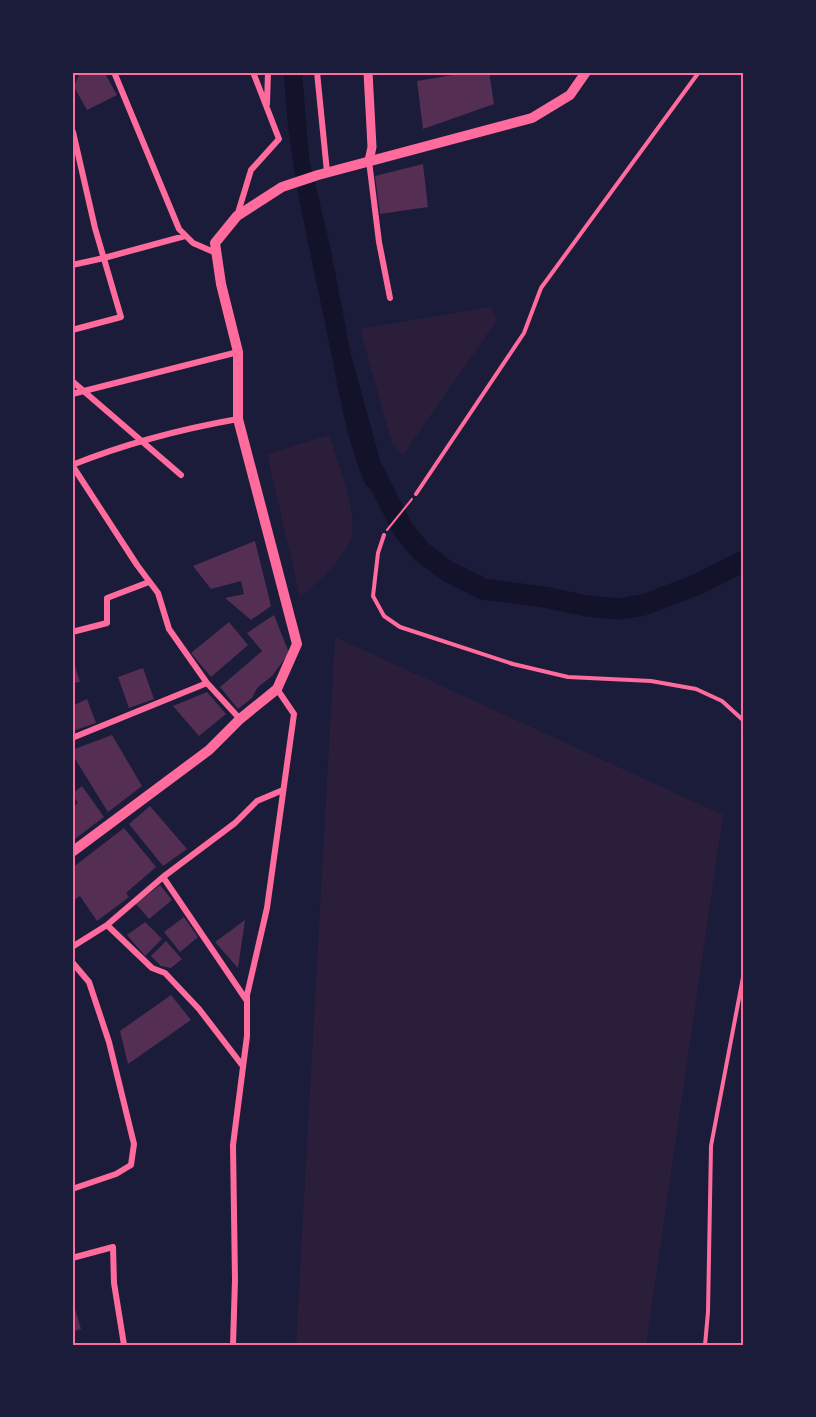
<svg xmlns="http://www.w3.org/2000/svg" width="816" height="1417" font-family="Inter,sans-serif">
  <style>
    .green { fill: #2a1e3b }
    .water { fill: #12122b }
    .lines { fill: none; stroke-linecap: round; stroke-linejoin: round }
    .river { stroke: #12122b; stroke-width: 21 }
    .building { fill: #542f53 }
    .path { stroke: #ff6b9d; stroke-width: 2 }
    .service { stroke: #ff6b9d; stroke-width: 4 }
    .minor { stroke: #ff6b9d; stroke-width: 6 }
    .tertiary { stroke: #ff6b9d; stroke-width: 9 }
    .secondary { stroke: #ff6b9d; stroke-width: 10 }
    .neatline { fill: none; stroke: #ff6b9d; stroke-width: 2 }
  </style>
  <rect width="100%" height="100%" fill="#1b1b3a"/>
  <path class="green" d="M491 307 497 320 403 455 392 443 360 329Z
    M329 435C336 457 359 518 351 538 343 560 318 583 300 597L267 454Z
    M335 637 723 815 646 1345H296Z"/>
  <path class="water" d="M284 72H302L309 158 330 246 351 355 382 467 386 498 366 486C344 435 337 377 325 323 308 239 287 158 284 72Z"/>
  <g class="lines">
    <path class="river" d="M374 472 404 531 421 551 447 571 483 589 544 597 587 606 618 609 644 605 698 584 744 561"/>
  </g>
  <path class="building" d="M80 72H104L117 95 87 110 74 87Z
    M471 72H489L494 104 423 129 417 81Z
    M423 164 428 207 380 214 375 176Z
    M255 541 271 606 251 620 225 598 244 594 241 581 211 589 193 566Z
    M274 615 289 653 272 676 257 688 252 698 238 709 220 687 262 651 247 633Z
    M229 622 248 645 211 677 191 653Z
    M72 656 80 682 72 683Z
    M143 668 154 699 129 708 118 677Z
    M207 692 226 714 199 736 173 706Z
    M87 699 96 723 73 731 72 706Z
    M112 735 142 786 108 812 72 754V750Z
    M82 786 104 817 72 841V808L78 803 72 794Z
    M150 806 187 849 163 866 129 824Z
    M124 828 156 867 126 893 129 897 97 921 80 896 72 901V868Z
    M160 885 172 900 149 919 136 904Z
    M184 917 198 937 180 952 164 932Z
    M245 920 238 968 215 942Z
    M145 922 162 939 145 956 127 935Z
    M166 941 182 959 171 968 161 966 151 956Z
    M171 995 191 1020 128 1064 120 1031Z
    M72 1299 81 1329 72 1332Z"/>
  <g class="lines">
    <path class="path" d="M387 530 412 499"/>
    <path class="service" d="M416 494 524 333 541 288 699 72
      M384 535 378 553 373 596 384 616 400 627 513 664 568 677 651 681 696 689 722 701 744 721
      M705 1345 708 1312 711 1146 744 972"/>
    <path class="minor" d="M114 72 179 229 193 243 216 253
      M317 72 327 172
      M267 104 268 72
      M369 161 379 242 390 298
      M237 216 251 170 279 139 253 72
      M72 265 104 258 185 236
      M72 330 121 317 95 228 73 132
      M72 381 181 475
      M72 394 238 352
      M72 465 137 565 158 593 169 629 207 683 240 719
      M72 465C127 443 181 429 238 419
      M72 632 107 623V598L149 582
      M72 738 207 683
      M163 877 247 1001
      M107 925 152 968 165 973 199 1009 242 1065
      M72 947 107 925 163 877 235 823 257 801 283 790
      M72 962 89 982 109 1042 134 1144 131 1165 116 1174 72 1189
      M72 1258 113 1247 114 1283 124 1345
      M233 1345 235 1280 233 1145 247 1036V995L267 908 294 714 277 689"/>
    <path class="tertiary" d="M368 72 372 147 369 161"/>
    <path class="secondary" d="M72 852 209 750 240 719 277 689 297 644 238 419V352L221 284 215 243 237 216 282 187 318 175 532 118 570 95 586 72"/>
  </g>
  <rect width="816" height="1417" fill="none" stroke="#1b1b3a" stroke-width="147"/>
  <rect x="74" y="74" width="668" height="1270" class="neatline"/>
</svg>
